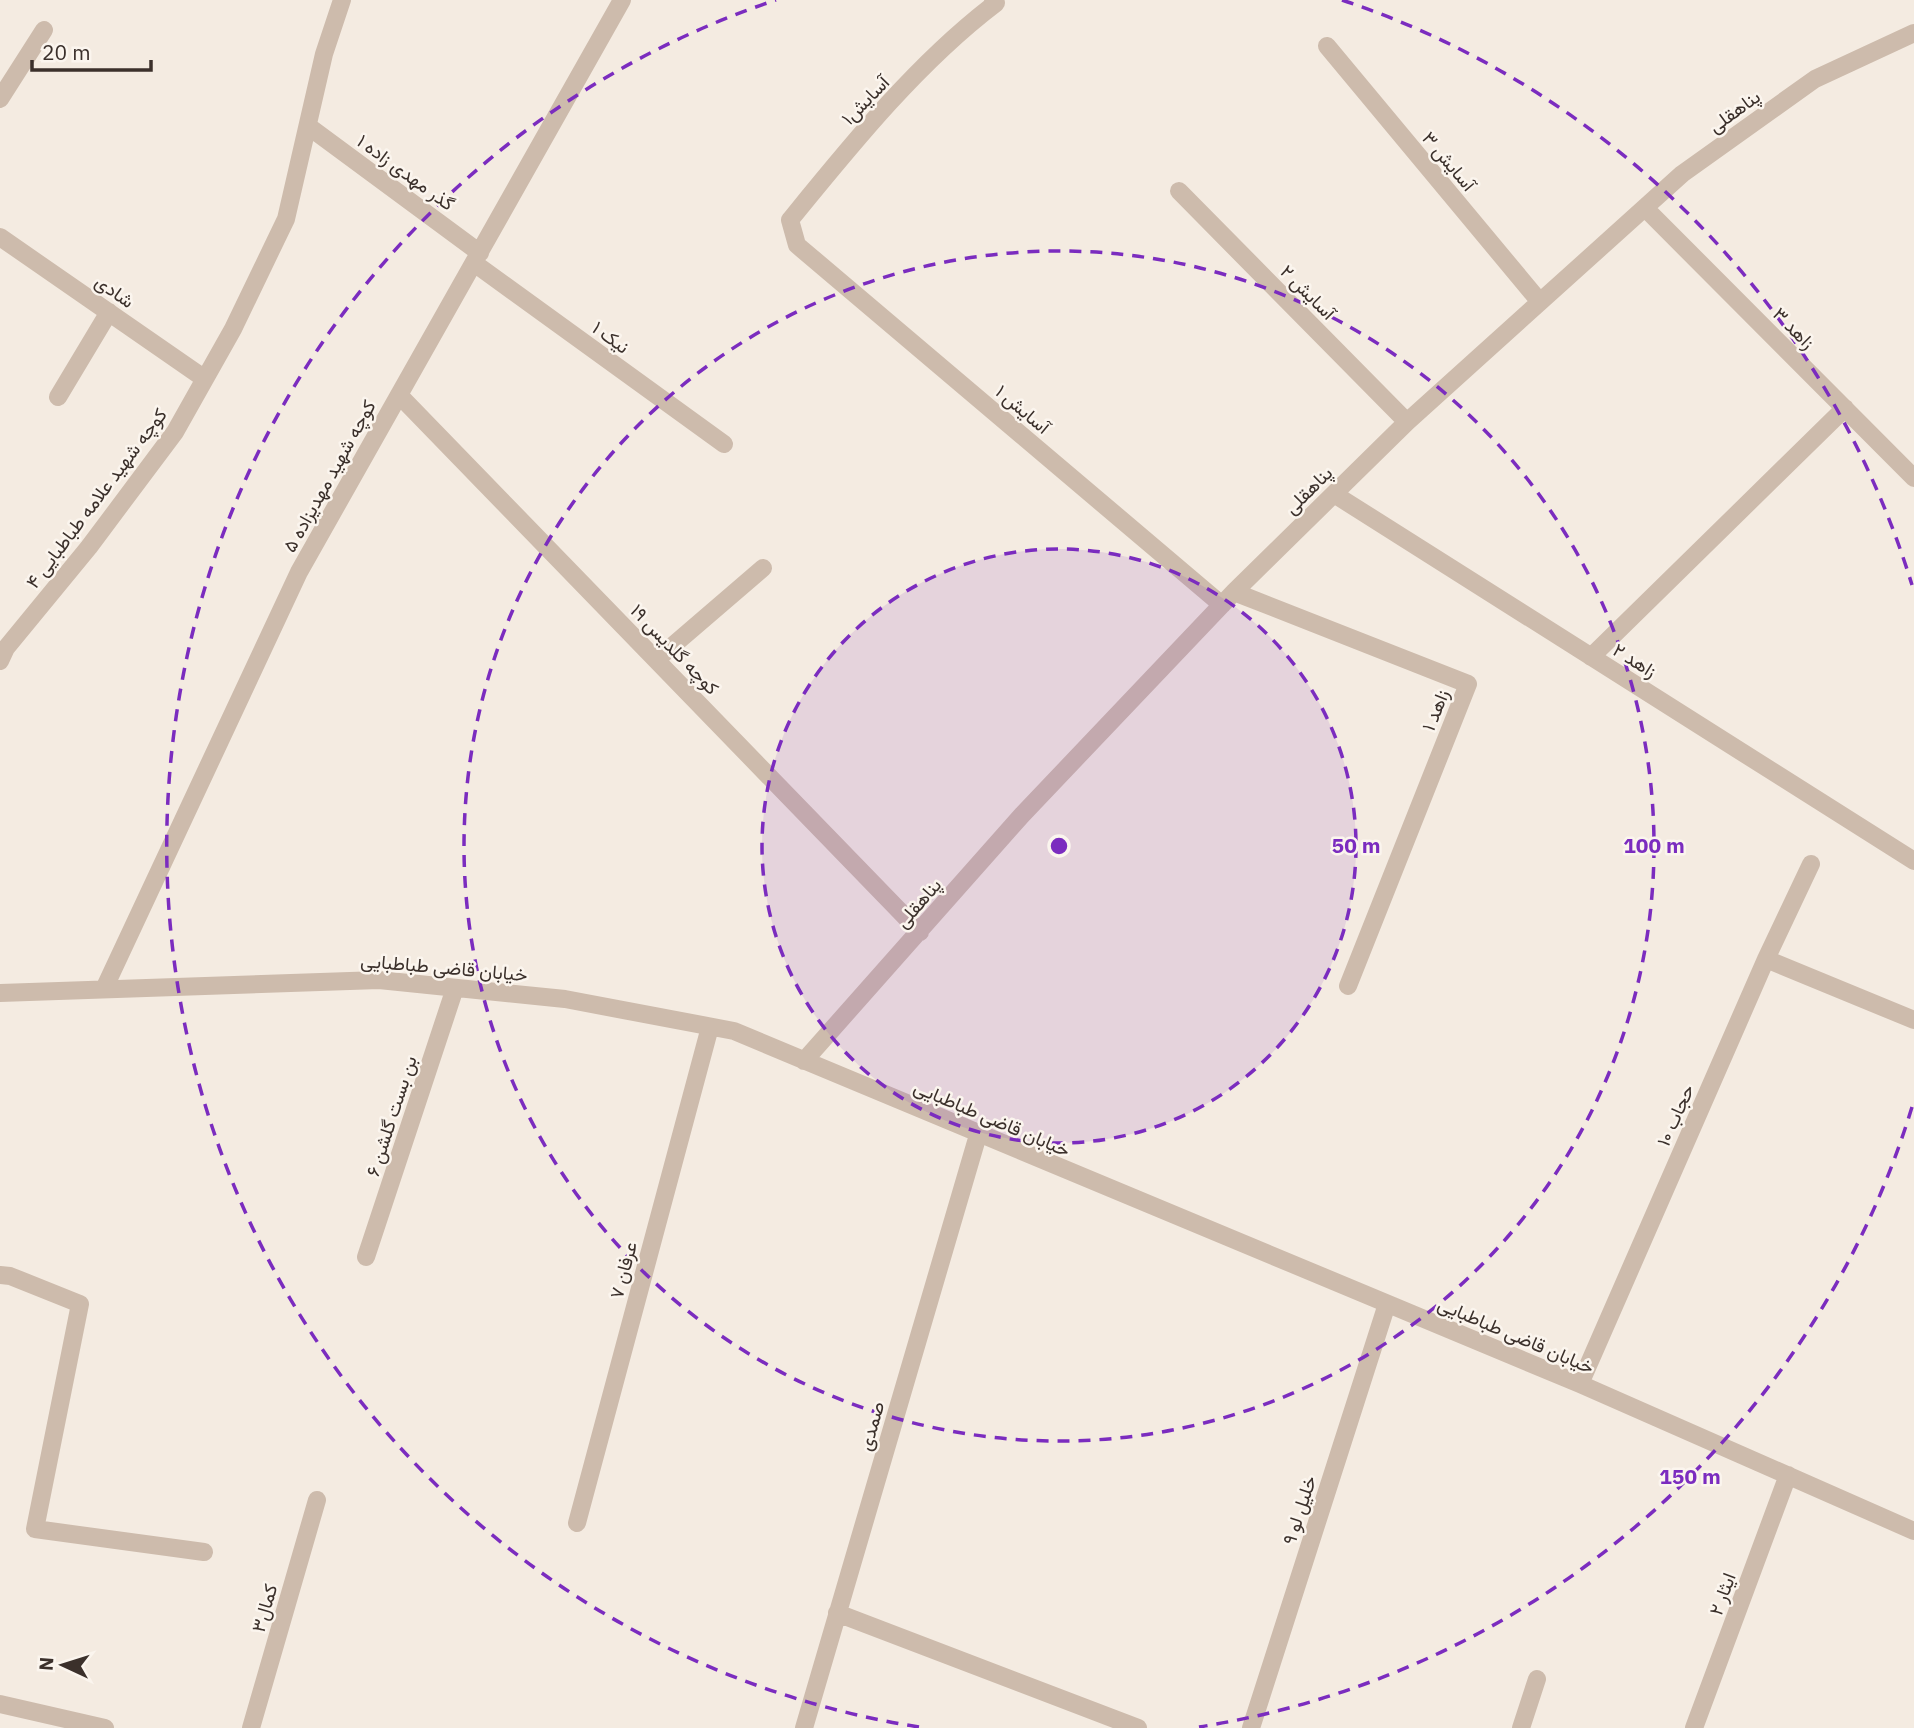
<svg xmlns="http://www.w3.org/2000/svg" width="1914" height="1728" font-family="'IBM Plex Sans',Vazirmatn,sans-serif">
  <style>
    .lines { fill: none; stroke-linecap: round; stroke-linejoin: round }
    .minor { stroke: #cdbbac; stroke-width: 18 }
    .ring { fill: none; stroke: #7b2cbf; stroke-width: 3.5; stroke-dasharray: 12 9 }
    .labels { text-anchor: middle; stroke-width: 5; stroke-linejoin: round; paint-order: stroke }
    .street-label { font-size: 19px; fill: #3b302b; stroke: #fbf5ee }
    .centre { fill: #7b2cbf; stroke: #fbf5ee; stroke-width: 3.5 }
    .ring-label { font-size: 21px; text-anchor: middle; font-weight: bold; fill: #7b2cbf; stroke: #fbf5ee; stroke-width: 5; stroke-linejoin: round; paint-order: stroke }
  </style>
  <rect width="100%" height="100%" fill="#f4ebe1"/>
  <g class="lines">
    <path class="minor" d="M993 0 996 3C918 62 851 145 790 220L797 245 1222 605
      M1327 46 1540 302
      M0 99 44 30
      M308 126 480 253
      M1179 191 1407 422
      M1645 208 1914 478
      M0 237 205 379
      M474 263 724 444
      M399 395 920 932
      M58 397 109 312
      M1334 494 1914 861
      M1234 592 1468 684 1348 986
      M1591 657 1845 408
      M656 660 763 568
      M0 661 6 648 89 547 175 432 233 329 286 219 324 54 342 0
      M1766 959 1914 1020
      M104 989 299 572 622 0
      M0 993 379 980 565 999 734 1031 1580 1384 1914 1531
      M804 1061 1022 815 1234 592 1407 422 1682 174 1815 79 1914 33
      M366 1257 455 988
      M0 1275 10 1276 80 1304 35 1529 204 1552
      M1580 1384 1766 959 1811 864
      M577 1523 710 1027
      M837 1613 1138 1728
      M0 1704 105 1728
      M251 1728 317 1500
      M804 1728 978 1135
      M1251 1728 1387 1304
      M1521 1728 1537 1679
      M1694 1728 1788 1475"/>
  </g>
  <circle cx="1059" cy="846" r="297" fill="#7b2cbf" fill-opacity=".12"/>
  <g class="ring">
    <circle cx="1059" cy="846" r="297"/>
    <circle cx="1059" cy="846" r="595"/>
    <path d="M1912 1107A892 892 0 0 1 1199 1727M919 1727A892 892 0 0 1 776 0M1342 0A892 892 0 0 1 1912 585"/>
  </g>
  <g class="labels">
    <g class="street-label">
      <text transform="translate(865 100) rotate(-46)" y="7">آسایش۱</text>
      <text transform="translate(1734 111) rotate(-36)" y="7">پناهقلی</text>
      <text transform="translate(1449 161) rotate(50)" y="7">آسایش ۳</text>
      <text transform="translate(406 172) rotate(36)" y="7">گذر مهدی زاده ۱</text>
      <text transform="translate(115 291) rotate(35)" y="7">شادی</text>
      <text transform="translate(1308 292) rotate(45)" y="7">آسایش ۲</text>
      <text transform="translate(1794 328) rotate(45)" y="7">زاهد ۳</text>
      <text transform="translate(611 337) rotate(36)" y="7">نیک ۱</text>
      <text transform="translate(1023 409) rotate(40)" y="7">آسایش ۱</text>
      <text transform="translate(329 476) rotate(-61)" y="7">کوچه شهید مهدیزاده ۵</text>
      <text transform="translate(1308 490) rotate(-45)" y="7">پناهقلی</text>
      <text transform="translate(96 498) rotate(-53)" y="7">کوچه شهید علامه طباطبایی ۴</text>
      <text transform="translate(675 649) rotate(46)" y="7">کوچه گلدیس ۱۹</text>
      <text transform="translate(1635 660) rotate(32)" y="7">زاهد ۲</text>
      <text transform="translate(1435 710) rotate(-68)" y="7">زاهد ۱</text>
      <text transform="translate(918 903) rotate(-49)" y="7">پناهقلی</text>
      <text transform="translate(444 967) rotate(5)" y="7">خیابان قاضی طباطبایی</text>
      <text transform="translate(1675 1115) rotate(-66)" y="7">حجاب ۱۰</text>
      <text transform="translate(391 1116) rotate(-72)" y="7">بن بست گلشن ۶</text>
      <text transform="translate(992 1118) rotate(23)" y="7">خیابان قاضی طباطبایی</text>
      <text transform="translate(623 1270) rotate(-75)" y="7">عرفان ۷</text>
      <text transform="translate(1516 1335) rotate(23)" y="7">خیابان قاضی طباطبایی</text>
      <text transform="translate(871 1426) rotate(-74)" y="7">صمدی</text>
      <text transform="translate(1299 1510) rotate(-72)" y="7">خلیل لو ۹</text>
      <text transform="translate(1722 1594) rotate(-70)" y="7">ایثار ۲</text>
      <text transform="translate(264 1608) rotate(-74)" y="7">کمال۳</text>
    </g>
  </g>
  <circle cx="1059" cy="846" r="10" class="centre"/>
  <g class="ring-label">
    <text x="1356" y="853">50 m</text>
    <text x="1654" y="853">100 m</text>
    <text x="1690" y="1484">150 m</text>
  </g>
  <g transform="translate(63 1665) rotate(274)" stroke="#fbf5ee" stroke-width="5" paint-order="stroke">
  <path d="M0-5L12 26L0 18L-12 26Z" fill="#3b302b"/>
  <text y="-10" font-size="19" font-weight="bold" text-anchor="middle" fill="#3b302b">N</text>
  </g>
  <path d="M32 60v10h119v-10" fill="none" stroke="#3b302b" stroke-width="3.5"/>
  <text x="42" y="60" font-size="21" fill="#3b302b" stroke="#fbf5ee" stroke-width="5" paint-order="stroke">20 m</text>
</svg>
